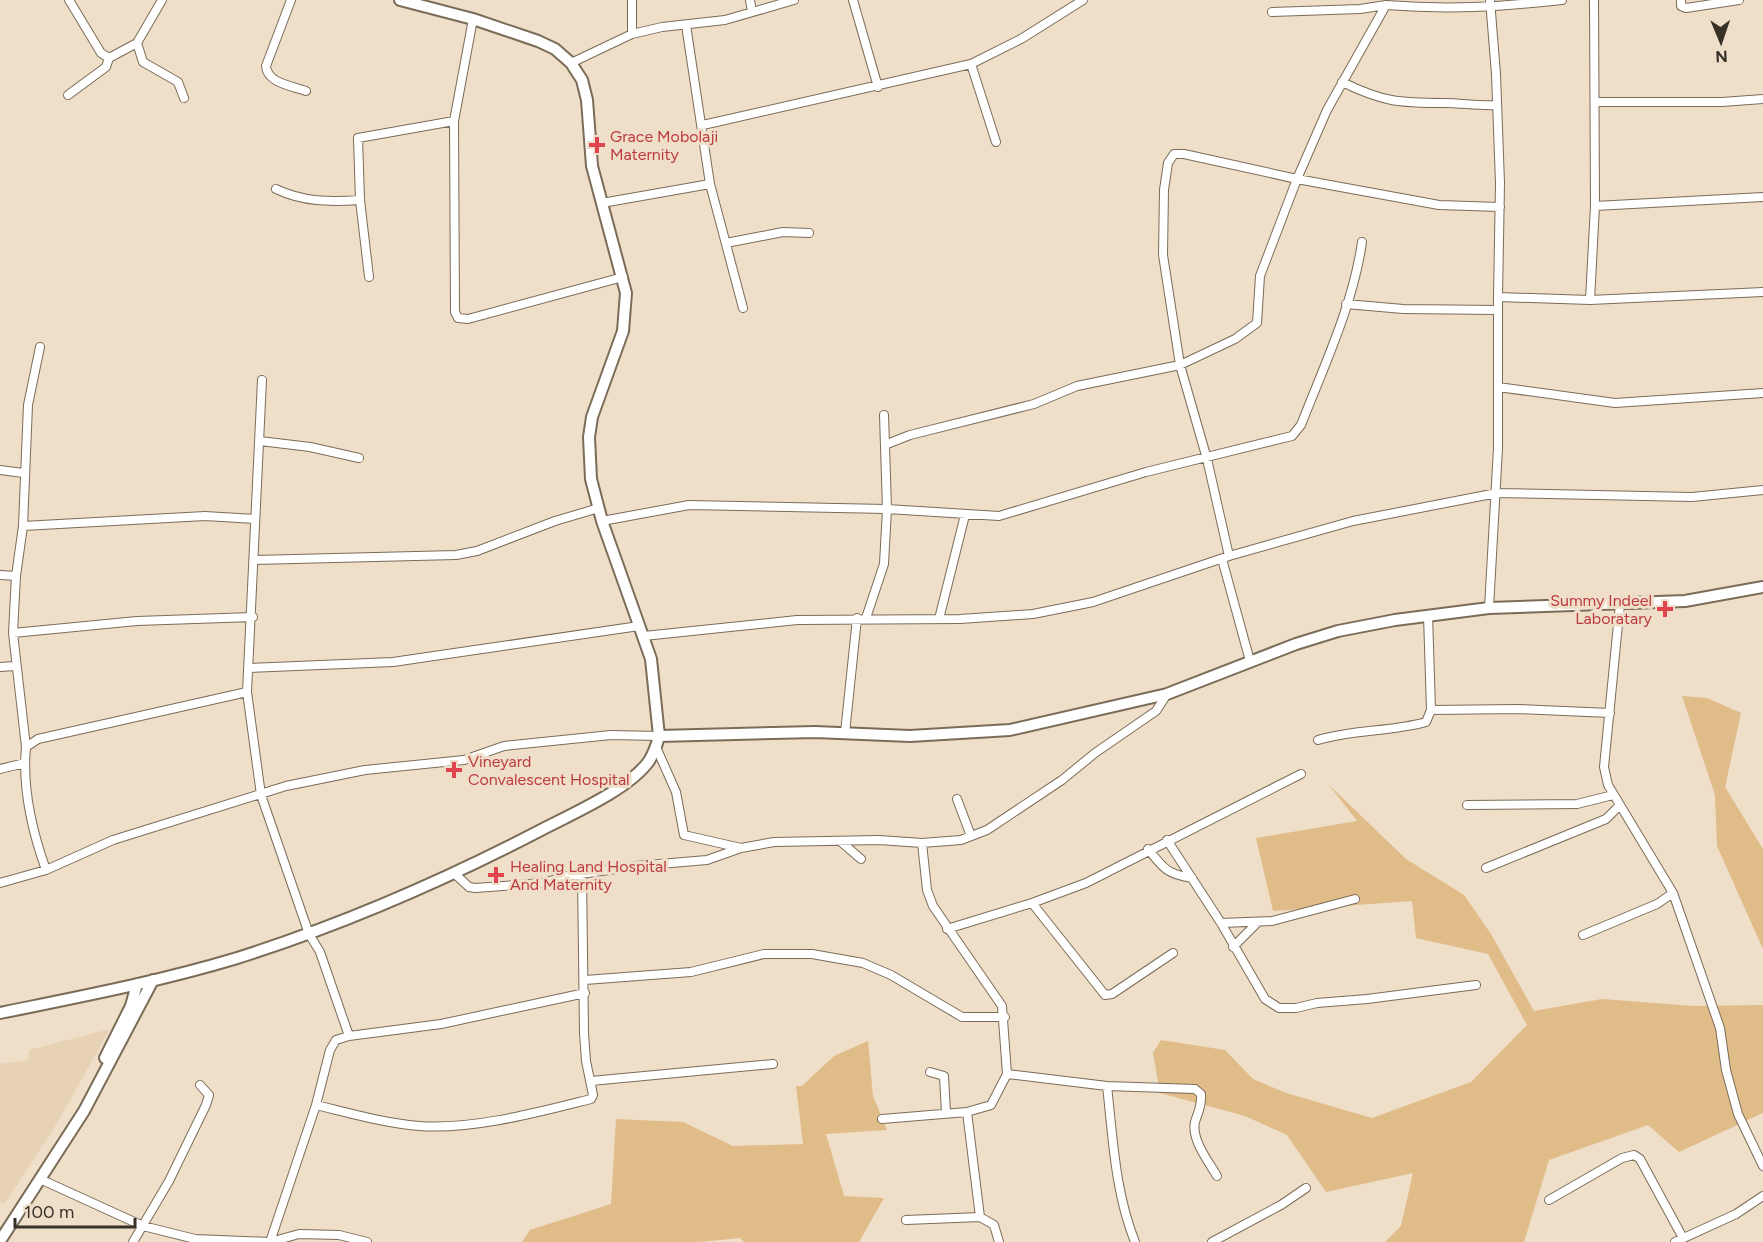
<svg xmlns="http://www.w3.org/2000/svg" width="1763" height="1242" font-family="Figtree,sans-serif">
  <style>
    .built { fill: #e7d2b5 }
    .green { fill: #e0bc89 }
    .lines { fill: none; stroke-linecap: round; stroke-linejoin: round }
    .street-casing { stroke: #7b6c58; stroke-width: 10 }
    .secondary-casing { stroke: #7b6c58; stroke-width: 14 }
    .street { stroke: #fff; stroke-width: 8 }
    .secondary { stroke: #fff; stroke-width: 10 }
    .health-dot { fill: #e0444e; stroke: #efdec8; stroke-width: 2 }
    .labels { text-anchor: middle; stroke-width: 6; stroke-linejoin: round; paint-order: stroke }
    .health-label { font-size: 16px; fill: #be3a42; stroke: #efdec8; text-anchor: start }
  </style>
  <rect width="100%" height="100%" fill="#efdec8"/>
  <path class="built" d="M110 1029 54 1128 5 1203 0 1202V1064L28 1060 29 1050Z"/>
  <path class="green" d="M1682 696 1707 698 1741 713 1725 787 1763 849V949L1717 846 1715 795Z
    M1329 785 1406 859 1464 895 1491 934 1534 1011 1602 999 1693 1006 1763 1005V1113L1679 1152 1648 1125 1549 1160 1524 1242H1385L1401 1226 1413 1173 1326 1192 1287 1135 1245 1116 1160 1093 1153 1053 1161 1040 1225 1050 1253 1079 1286 1093 1372 1118 1471 1082 1527 1025 1488 954 1416 938 1412 901 1273 911 1256 838 1357 821Z
    M868 1041 873 1096 887 1130 826 1134 844 1196 884 1198 859 1242H744L740 1238 699 1242H522L530 1230 611 1204 616 1119 683 1122 733 1146 803 1144 796 1086H802L834 1056Z"/>
  <g class="lines">
    <g class="street-casing">
      <path id="street" d="M69 0 101 53 109 58 137 43 162 0
        M291 0 266 66C267 83 292 86 306 91
        M750 0 752 12
        M853 0 878 87
        M1490 0 1496 74 1500 183 1498 297
        M1681 0V6L1686 8 1739 0
        M1272 12 1360 9 1386 5
        M473 19 454 121 455 312 458 318 468 319 623 277
        M686 25 710 184 743 308
        M632 34V0
        M137 43 143 62 178 82 184 98
        M571 63 632 34 662 27 725 20 794 0
        M971 64 996 142
        M1342 82C1383 102 1399 103 1444 103 1462 103 1478 106 1495 105
        M68 95 106 67 109 58
        M1595 102H1722L1763 99
        M703 125 971 64 1021 39 1083 0
        M276 189C303 202 330 202 360 200
        M602 203 710 184
        M1595 206 1763 197
        M726 243 783 232 809 233
        M369 277 360 200 358 138 454 121
        M1590 300 1595 206 1594 0
        M1346 304 1403 309 1498 310
        M40 347 28 405 23 526 16 576 13 633 26 747C22 789 32 831 46 870
        M262 380 247 692 261 795 309 934 320 952 349 1036 336 1040 330 1050 316 1105 270 1242
        M1498 387 1615 403 1763 393
        M260 441 310 447 359 458
        M887 444 910 435 1034 404 1077 386 1180 365 1235 339 1257 323 1260 276 1297 179 1327 110 1386 5C1449 10 1498 7 1562 0
        M0 470 23 473
        M602 521 689 505 887 509 999 516 1146 472 1292 436 1301 425C1324 366 1353 305 1362 242
        M23 526 205 516 255 519
        M1229 556 1207 459 1180 365 1163 255 1164 190 1168 163 1174 154H1184L1297 179 1439 205 1500 207
        M1222 559 1250 661
        M254 560 456 555 477 551 555 521 599 508
        M0 575 16 576
        M1620 604 1604 767 1608 785 1673 893 1720 1028 1726 1070 1738 1114 1763 1166
        M1489 608 1498 448V297L1590 300 1763 292
        M1428 615 1431 710 1518 709 1610 713
        M866 618 884 564 887 509 884 415
        M939 619 965 515
        M13 633 137 621 253 617
        M644 636 797 620 960 619 1033 614 1093 602 1229 556 1353 521 1497 493 1692 497 1763 490
        M0 667 15 666
        M249 668 393 662 639 626
        M845 733 857 618
        M1318 740C1353 729 1391 732 1426 722L1431 710
        M26 747 38 739 247 692
        M656 747 676 792 684 835 741 848
        M0 769 25 763
        M957 799 971 836
        M1467 805 1577 804 1613 795
        M1167 840 1221 923 1265 999 1279 1008H1296L1317 1003 1367 999 1476 985
        M840 841 861 859
        M1148 849C1164 869 1167 874 1192 878
        M1486 868 1606 819 1619 806
        M456 875 469 887 475 888 543 883 567 876 636 866 707 860 741 848 774 842 879 840 922 843 961 840 987 830 1062 780 1095 753 1156 711 1167 694
        M0 883 46 870 113 840 286 786 365 770 464 760 504 746 611 735 659 736
        M1032 903 1105 995 1112 994 1173 953
        M1221 923 1272 921 1355 899
        M947 929 1032 903 1086 883 1301 774
        M1583 935 1657 904 1673 893
        M1233 947 1257 923
        M585 980 691 972 764 954H812L863 963 891 975 962 1017H1005
        M349 1036 441 1024 585 993
        M930 1072 944 1076 946 1113
        M1007 1074 1107 1086 1195 1089 1201 1094C1202 1106 1198 1112 1195 1122 1191 1140 1209 1162 1217 1176
        M591 1081 773 1064
        M1107 1086C1113 1139 1115 1192 1135 1242
        M316 1105C349 1113 384 1123 419 1126 473 1130 539 1112 591 1099L593 1095 586 1061 584 1033 582 874
        M967 1112 980 1217
        M882 1119 967 1112 991 1105 1007 1074 1002 1006 933 906 927 890 922 843
        M40 1179 143 1226 195 1239 270 1242 299 1234 339 1235 367 1242
        M1549 1200 1622 1158 1634 1155 1640 1159 1683 1238
        M906 1220 980 1217 994 1225 999 1242
        M133 1242 169 1181 206 1105 209 1095 200 1085
        M1212 1242 1281 1205 1306 1188
        M1675 1242 1736 1214 1763 1196"/>
    </g>
    <g class="secondary-casing">
      <path id="secondary" d="M659 736 815 732 910 736 1010 730 1167 694 1296 644 1338 631 1395 620 1489 608 1685 601 1763 587
        M0 1013C78 997 157 982 234 959 342 925 443 881 543 829 574 813 629 789 649 761 654 753 657 744 659 736L651 659 602 521 591 479 589 437 592 417 623 331 626 293 592 166 587 100 582 80 571 63 555 49 538 41 473 19 400 0
        M105 1058 131 1006 137 984
        M0 1241 84 1111 153 980"/>
    </g>
    <use href="#street" class="street"/>
    <use href="#secondary" class="secondary"/>
  </g>
  <g class="health-dot">
    <path d="M594 136h6v6h6v6h-6v6h-6v-6h-6v-6h6z"/>
    <path d="M1662 600h6v6h6v6h-6v6h-6v-6h-6v-6h6z"/>
    <path d="M451 761h6v6h6v6h-6v6h-6v-6h-6v-6h6z"/>
    <path d="M493 866h6v6h6v6h-6v6h-6v-6h-6v-6h6z"/>
  </g>
  <g class="labels">
    <g class="health-label">
      <text x="610" y="142">Grace Mobolaji<tspan x="610" dy="18">Maternity</tspan></text>
      <text x="1652" y="606" text-anchor="end">Summy Indeel<tspan x="1652" dy="18">Laboratary</tspan></text>
      <text x="468" y="767">Vineyard<tspan x="468" dy="18">Convalescent Hospital</tspan></text>
      <text x="510" y="872">Healing Land Hospital<tspan x="510" dy="18">And Maternity</tspan></text>
    </g>
  </g>
  <g transform="translate(1721 42) rotate(178)" stroke="#efdec8" stroke-width="4.5" paint-order="stroke">
  <path d="M0-4.5L10 22L0 15L-10 22Z" fill="#373128"/>
  <text y="-9" font-size="16" font-weight="bold" text-anchor="middle" fill="#373128">N</text>
  </g>
  <path d="M15 1218v9h120v-9" fill="none" stroke="#373128" stroke-width="3"/>
  <text x="24" y="1218" font-size="18" fill="#373128" stroke="#efdec8" stroke-width="4.5" paint-order="stroke">100 m</text>
</svg>
